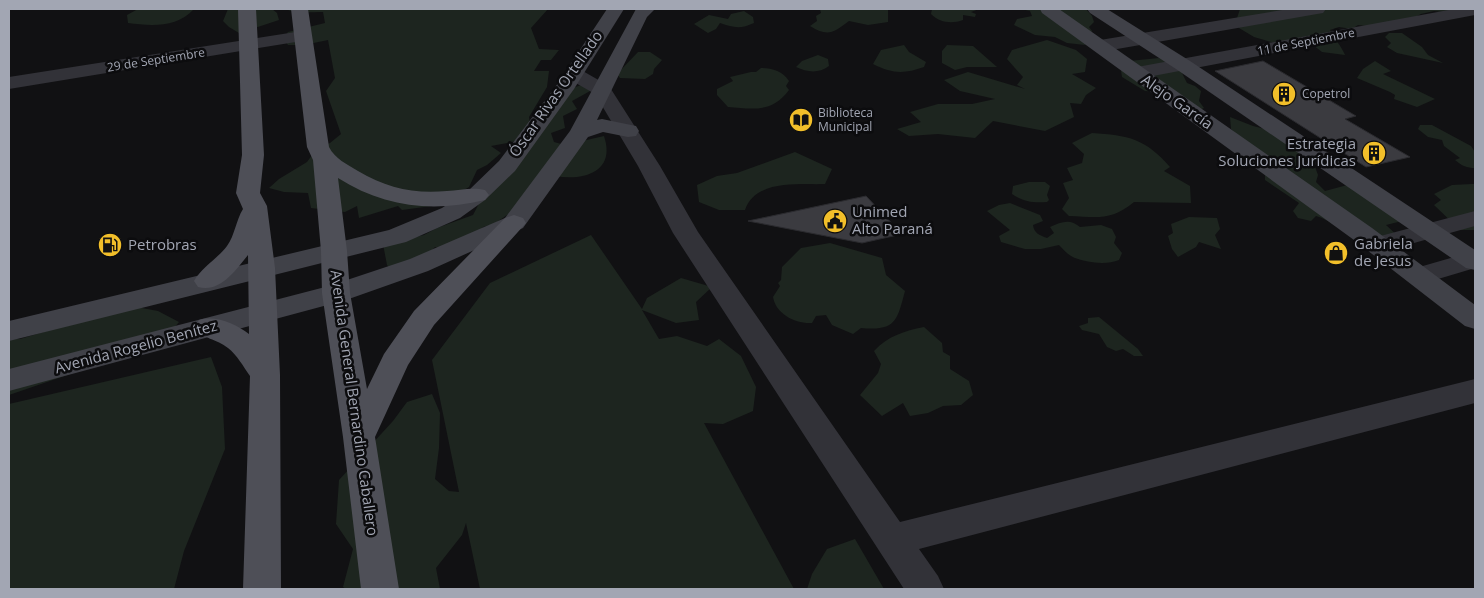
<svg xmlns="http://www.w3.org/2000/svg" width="1484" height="598" font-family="'Open Sans',sans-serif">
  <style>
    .green { fill: #1d251f }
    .building { fill: #3b3b40; stroke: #2b2b2f }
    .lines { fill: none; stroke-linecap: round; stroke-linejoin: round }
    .street { fill: #323238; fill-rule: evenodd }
    .secondary { fill: #404148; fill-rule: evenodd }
    .primary { fill: #4e4f57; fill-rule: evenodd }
    .labels { text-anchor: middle; stroke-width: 5; stroke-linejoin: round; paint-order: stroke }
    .far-street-label { font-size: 12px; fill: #a2a6b3; stroke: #0c0c0e }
    .far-poi-label { font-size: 12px; fill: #a2a6b3; stroke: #0c0c0e; text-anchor: start }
    .street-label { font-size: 15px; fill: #a2a6b3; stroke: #0c0c0e }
    .poi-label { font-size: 15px; fill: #a2a6b3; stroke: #0c0c0e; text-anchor: start }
  </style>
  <rect width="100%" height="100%" fill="#111113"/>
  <path class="green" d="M138 9H194C177 28 151 26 128 23L127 15Z
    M228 9H272L277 13 279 20 239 33 229 27 223 21Z
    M285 9H548L531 28 539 49 559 50 551 60H541L534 71H549L547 87 529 117 531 133 528 139 491 146 501 153 487 165 477 170 469 187 439 205 402 210 398 206 359 218 357 206 345 212 311 208 308 193 284 192 269 188 279 179 307 162 318 147 330 143 341 134 326 91 335 78 328 40 304 45H288L283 38 288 32 325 23 323 12C309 12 298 14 285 9Z
    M820 9H888V22L868 25 849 21C833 33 828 37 810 26L817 21 816 16 821 13Z
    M932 9H979L971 12 976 14 975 17 963 15V20C952 24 940 23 931 14Z
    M1021 9H1086L1092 16 1094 22 1089 27 1092 31 1085 45 1067 43 1055 37 1035 35 1014 25 1017 19 1032 16 1030 11Z
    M1240 9H1475V11L1460 14 1434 11 1421 14 1392 29 1358 25 1352 29 1339 27 1330 30C1334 39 1341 45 1345 55L1322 52 1308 41 1281 45 1254 37 1239 28 1237 18Z
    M744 11 753 17 754 23C741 29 734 28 720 23L716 29 708 33 694 24 709 15 728 19 731 14Z
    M1389 33H1402L1422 47 1428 55 1443 63 1397 53 1387 47 1391 43 1385 37Z
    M1047 40 1076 50 1087 59 1085 72 1072 74 1096 88 1086 95 1081 104 1070 103 1074 117 1045 131 993 121 975 138 938 134 909 136 897 129 921 122 910 112 938 104H972L995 99 960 91 944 80 968 72 1025 89 1017 85 1023 77 1007 59 1012 50Z
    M904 45 909 52 926 62 924 67C904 74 893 74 873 64L881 50Z
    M947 45 973 46 997 67H967L955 70 942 63V51Z
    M638 52H650L662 60 654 69 653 74 645 79 620 78 617 74Z
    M818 55 828 59 829 66C818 74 807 72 796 67L802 61Z
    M1159 58 1180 69 1187 83 1195 86 1201 91 1199 101 1204 108 1197 111 1157 92 1145 91 1122 77 1121 71 1129 61Z
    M1375 61 1391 71 1383 74 1435 99 1417 107 1394 99 1395 95 1390 92 1357 78 1363 69Z
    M761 68C772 68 783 71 789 81L786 86 789 90C772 113 753 109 728 107L717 95V89L733 81 730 77 751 72H756Z
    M581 85 592 90 572 101 577 109 563 116 565 128 551 133 554 142 565 145 604 136C616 172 584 181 555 176L520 199 510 213 494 224 483 227 477 235 444 249 435 247 422 261 392 271 387 265 383 244 424 235 437 228 473 215 485 192 562 92Z
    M1230 117 1253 126 1265 129 1310 153 1318 175 1316 182 1325 191 1351 184 1406 220 1386 225 1401 239C1389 239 1364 241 1354 237 1340 231 1331 220 1316 216L1311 221 1298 218 1293 211 1299 203 1265 180V175L1272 170 1231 129Z
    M1420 125H1432L1471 146 1475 152V168C1467 168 1462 166 1455 160L1460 158 1444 146 1442 140 1428 137 1418 129Z
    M1092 133C1128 135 1146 139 1170 167L1164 171 1190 186 1191 203 1134 202C1111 221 1098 217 1069 216L1062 209 1069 198 1063 183 1073 180 1067 168 1082 163 1084 154 1072 143Z
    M795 152 832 169 825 184C800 185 755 179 745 210H719L699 202 697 185 717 176 737 173Z
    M1029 182H1045L1050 186 1047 195 1049 200 1047 202C1033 203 1024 202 1012 194L1013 186Z
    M1472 184H1475V230H1460L1434 205 1441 200 1434 194 1452 185Z
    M1010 203 1040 215 1043 221 1033 225C1034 233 1039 235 1047 238L1054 233 1050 227C1061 222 1070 218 1080 227L1101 225 1112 229 1116 237 1114 243 1122 253 1119 260C1107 265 1088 263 1075 258 1069 256 1064 250 1059 245L1041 249H1025L1001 242 999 236 1010 230 987 211 999 205Z
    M1189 217 1217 218 1220 229 1215 235 1221 249 1199 242 1196 247 1178 257 1172 249 1168 236 1173 233 1171 224Z
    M591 235 642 309 647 298 681 278 712 287 696 302 699 320 676 323 642 310 659 339 677 336 707 346 719 339 741 356 756 387 753 411 723 424 704 423 794 589H480L466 523 462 535 436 568 440 589H346L343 587 353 549 336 524 339 480 393 421 407 402 432 394 440 413 439 448 435 479 449 491 459 492 432 360 490 283Z
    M830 243 882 258 886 275 905 291C897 321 896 331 861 328L853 334 832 325 826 315 816 316 812 323C795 324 776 314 773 297L780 286 778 283 781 280 782 267 801 248Z
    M131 306 158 311 179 322 154 351 82 370 9 395V339H20Z
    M1099 317 1138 349 1143 356H1134L1123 349 1116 351 1107 347 1099 334 1082 330 1079 326 1088 323V318Z
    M924 327 942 343 943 352 950 356V369L969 381 973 395 961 405 943 406 928 413 910 416 903 403 882 416 860 395 878 373 881 364 874 351C888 336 904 331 924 327Z
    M211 357 222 387 225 449 184 551 174 589H9V404Z
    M855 539 884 589H807L812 574 827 549Z"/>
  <path class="building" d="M1263 61 1356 116 1345 119 1410 157 1366 167 1215 71Z
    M866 196 902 234 862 243 748 221Z"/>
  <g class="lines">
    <path class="street" d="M1288 9H1326L1323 13 1317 14 1100 52 1094 50 1091 46 1094 42 1100 40Z
      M1454 9H1475V15L1137 79 1130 77 1127 73 1130 69 1137 67Z
      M302 31 308 32 311 36 308 40 9 89V77Z
      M574 68 581 70 609 86 660 166 698 232 900 522 1475 379V403L919 549 938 576 944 589H904L673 233 638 166 595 94 567 78 564 74 567 70Z
      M1475 211V226L1378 253 1369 251 1365 245 1369 239Z
      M1475 251V268L1418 285 1409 282 1405 276 1409 270Z"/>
    <path class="secondary" d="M607 9H624L574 89 515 171 485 200 460 218 406 242 9 341V321L389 230 442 208 469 190 499 161 556 86Z
      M636 9H655L647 17 597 120 602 119 636 126 639 131 636 136 628 137 603 132 588 137 523 228 428 271 346 300 9 391V369L329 286 410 259 505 218 570 131Z
      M1040 9H1059L1372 228 1475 305V329L1465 326 1354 240 1042 13Z
      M1087 9H1107L1190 61 1475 250V270L1466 268 1176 69 1090 13Z"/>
    <path class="primary" d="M238 9H256L264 155 260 193 267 206 275 268 280 375 281 589H243L250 376C243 366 237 355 228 348 217 339 202 339 195 327L199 320C216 315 236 324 249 334L248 255C235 271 220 293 198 287L194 281C202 267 217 259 227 246 235 235 236 220 243 209L236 193 242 155Z
      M291 9H308L329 147C335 159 347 164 358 171 387 188 413 194 447 191 460 190 473 187 485 190L489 195 485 200C432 213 384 207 338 178L347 251 350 293 367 389 384 354 414 311 505 218 514 215 523 218 526 223 434 325 408 365 375 437 399 589H361L343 437 322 293 321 251 313 160 307 147Z"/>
  </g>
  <defs>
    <g id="building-disc" transform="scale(1.25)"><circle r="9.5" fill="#f2bf2a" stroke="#0c0c0e"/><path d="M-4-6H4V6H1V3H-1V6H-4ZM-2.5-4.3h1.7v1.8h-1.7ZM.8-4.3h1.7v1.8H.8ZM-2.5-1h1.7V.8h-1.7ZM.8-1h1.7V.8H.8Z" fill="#111"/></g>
    <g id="library-disc" transform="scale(1.25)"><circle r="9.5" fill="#f2bf2a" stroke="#0c0c0e"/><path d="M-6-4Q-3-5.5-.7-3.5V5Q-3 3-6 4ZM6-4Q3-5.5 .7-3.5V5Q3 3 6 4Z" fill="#111"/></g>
    <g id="civic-disc" transform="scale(1.25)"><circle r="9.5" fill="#f2bf2a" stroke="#0c0c0e"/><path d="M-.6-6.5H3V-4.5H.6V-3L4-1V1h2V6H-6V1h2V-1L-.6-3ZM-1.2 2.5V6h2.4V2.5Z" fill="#111"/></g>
    <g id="fuel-disc" transform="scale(1.25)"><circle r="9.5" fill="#f2bf2a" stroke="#0c0c0e"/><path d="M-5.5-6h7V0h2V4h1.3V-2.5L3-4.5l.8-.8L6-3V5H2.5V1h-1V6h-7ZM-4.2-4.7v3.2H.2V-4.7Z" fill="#111"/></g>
    <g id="shop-disc" transform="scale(1.25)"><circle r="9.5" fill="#f2bf2a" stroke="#0c0c0e"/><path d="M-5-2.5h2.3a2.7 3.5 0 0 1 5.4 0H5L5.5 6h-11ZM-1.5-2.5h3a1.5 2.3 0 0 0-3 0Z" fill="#111"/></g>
  </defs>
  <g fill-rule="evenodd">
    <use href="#building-disc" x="1284" y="94"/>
    <use href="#library-disc" x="801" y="120"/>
    <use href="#building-disc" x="1374" y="153"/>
    <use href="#civic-disc" x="835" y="221"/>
    <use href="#fuel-disc" x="110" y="245"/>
    <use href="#shop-disc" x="1336" y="253"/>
  </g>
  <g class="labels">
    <g class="far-street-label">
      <text transform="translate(1306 42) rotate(-11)" y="4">11 de Septiembre</text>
      <text transform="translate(156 60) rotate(-9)" y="4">29 de Septiembre</text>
    </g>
    <g class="far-poi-label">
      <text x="1302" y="98">Copetrol</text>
      <text x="818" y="117">Biblioteca<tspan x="818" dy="14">Municipal</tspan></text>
    </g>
    <g class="street-label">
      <text transform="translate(556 94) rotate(-55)" y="5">Óscar Rivas Ortellado</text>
      <text transform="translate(1177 102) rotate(35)" y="5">Alejo García</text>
      <text transform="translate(136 347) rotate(-15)" y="5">Avenida Rogelio Benítez</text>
      <text transform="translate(354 403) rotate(82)" y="5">Avenida General Bernardino Caballero</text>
    </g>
    <g class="poi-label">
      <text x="1356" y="149" text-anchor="end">Estrategia<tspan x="1356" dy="17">Soluciones Jurídicas</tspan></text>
      <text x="852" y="217">Unimed<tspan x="852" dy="17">Alto Paraná</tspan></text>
      <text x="1354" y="249">Gabriela<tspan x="1354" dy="17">de Jesus</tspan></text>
      <text x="128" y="250">Petrobras</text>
    </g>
  </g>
  <rect width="1484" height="598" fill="none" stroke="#a2a6b3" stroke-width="20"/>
</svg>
